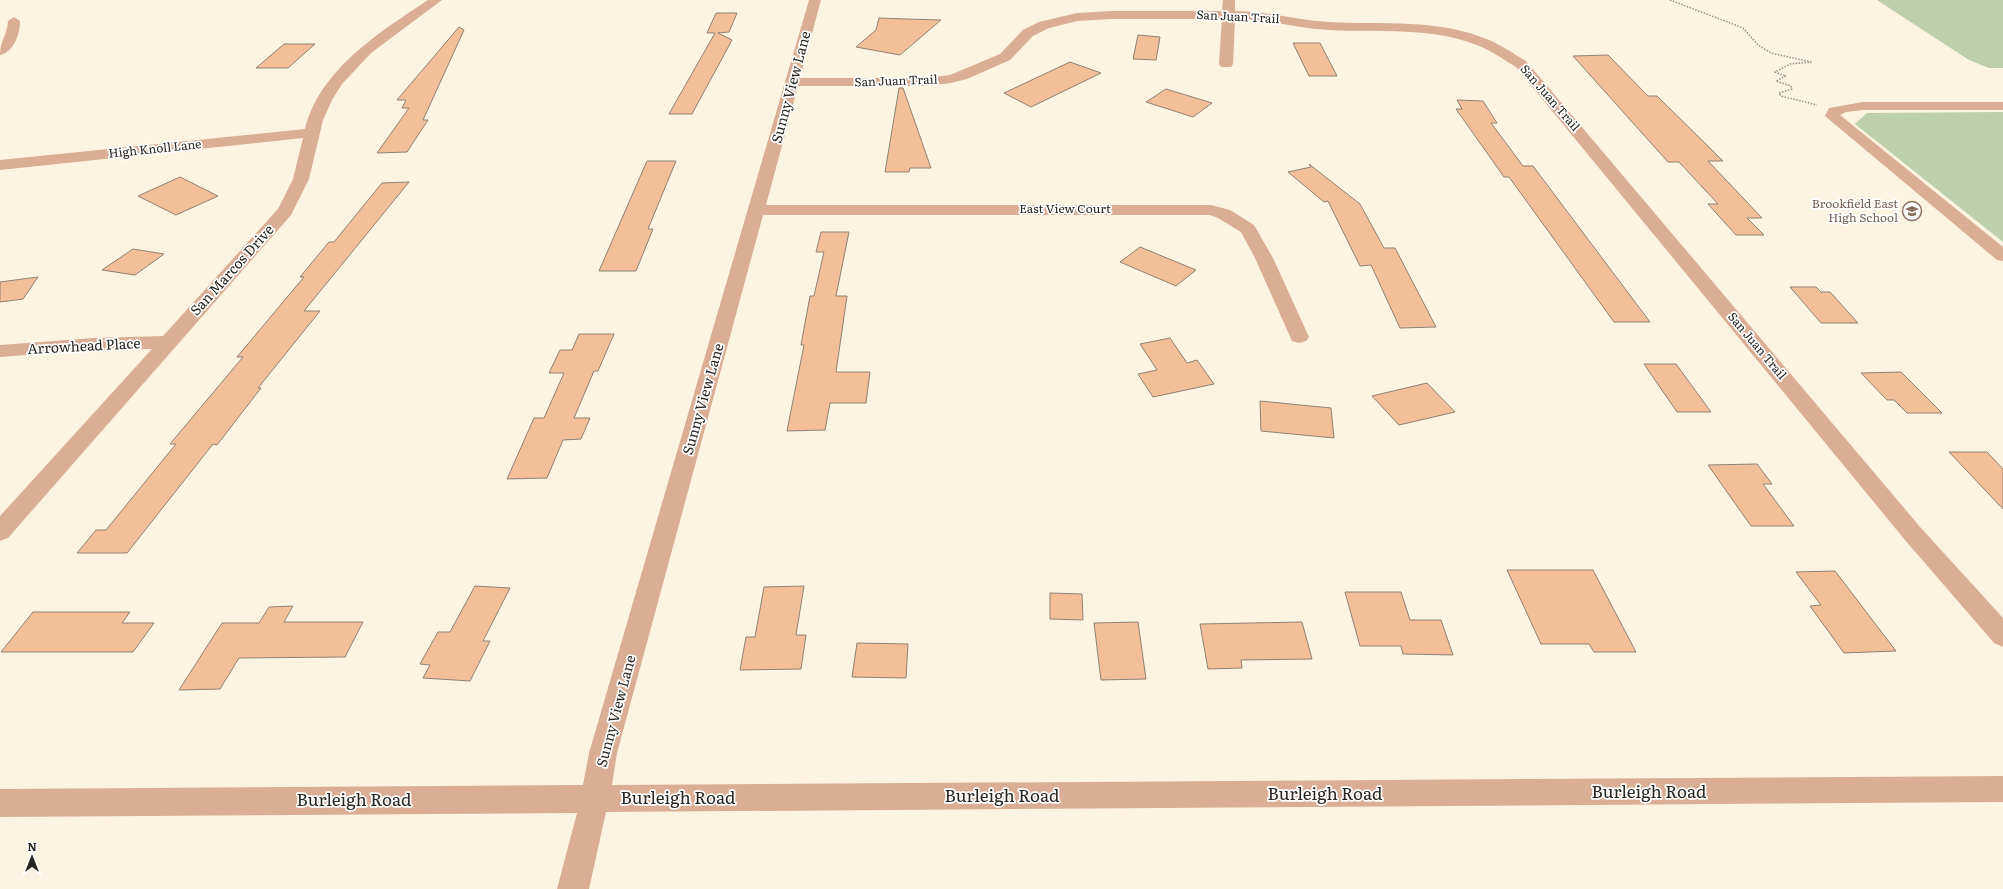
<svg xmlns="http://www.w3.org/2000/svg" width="2003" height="889" font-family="Literata,serif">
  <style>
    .green { fill: #bdcfab }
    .building { fill: #f2bf98; stroke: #908175 }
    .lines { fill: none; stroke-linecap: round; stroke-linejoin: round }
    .path { stroke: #989185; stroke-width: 1.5; stroke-dasharray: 1.5 1.5; stroke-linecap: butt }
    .minor { fill: #d9ae94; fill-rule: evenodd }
    .labels { text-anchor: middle; stroke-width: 3.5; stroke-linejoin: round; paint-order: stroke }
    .far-street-label { font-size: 12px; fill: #29251f; stroke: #fff }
    .far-education-label { font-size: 12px; fill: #785e54; stroke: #fff; text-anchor: end }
    .street-label { font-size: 14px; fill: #29251f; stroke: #fff }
    .near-street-label { font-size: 17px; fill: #29251f; stroke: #fff }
  </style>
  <rect width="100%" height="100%" fill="#fcf3e1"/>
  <path class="green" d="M1877 0H2003V68H1989L1969 60Z
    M2003 112V242L1855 124 1867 113Z"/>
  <path class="building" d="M716 13H737L729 32 718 33 732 40 692 114H669L715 33H707Z
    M879 18 906 19 941 20 900 55 856 47 876 30Z
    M459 27 464 30 423 120H428L407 152 377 153 409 108H402L406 100H397Z
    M1138 35 1160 37 1156 60 1133 59Z
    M1293 43H1320L1337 76H1309Z
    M284 44H315L288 68H256Z
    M1608 55 1648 96H1657L1723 161H1708L1762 218H1747L1764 235H1736L1708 204H1718L1679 162H1668L1573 56Z
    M1070 62 1101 73 1031 107 1004 93Z
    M899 88H903L931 168H910L909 172H885Z
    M1166 89 1212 103 1193 117 1146 102Z
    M1457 100 1483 101 1497 123H1491L1523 166H1533L1650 322H1614L1509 177H1504L1456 109H1462Z
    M647 161H676L648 229H653L636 271H599Z
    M1309 164 1360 204 1384 248H1395L1436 327 1400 328 1371 265 1360 266 1328 201 1324 202 1288 172 1311 167Z
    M180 177 218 196 176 215 138 196Z
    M409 182 304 311H320L258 388H261L217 445 213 444 127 553H77L96 530H106L176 444H170L243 357H237L304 277H300L329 242H334L382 183Z
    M821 232H849L836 296H847L836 372H870L866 403H830L825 430 787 431 804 345H801L810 296H814L824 252H816Z
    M1140 247 1196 270 1176 286 1120 262Z
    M133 249 164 254 135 275 102 270Z
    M38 277 23 299 0 302V282Z
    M1790 287H1816L1821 292H1830L1858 323H1821Z
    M579 334H614L598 371H594L574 418H590L581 439 563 440 547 478 507 479 534 418H544L564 373H549L560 350H572Z
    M1170 338 1187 363 1197 360 1214 384 1153 397 1138 374 1157 370 1140 344Z
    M1644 364H1676L1711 412H1677Z
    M1901 372 1942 413H1907L1894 400H1887L1861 373Z
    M1427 383 1455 412 1399 425 1372 396Z
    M1260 401 1331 408 1334 438 1261 431Z
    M1949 452H1987L2003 469V509Z
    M1757 464 1772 484H1763L1794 526H1751L1708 465Z
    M1507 570H1593L1636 652H1594L1589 644H1541Z
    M1835 571 1896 651 1844 653 1810 606 1821 605 1796 572Z
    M475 586 510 588 483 641H490L470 681 423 678 430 665 420 664 438 632H450Z
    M804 586 796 635H806L801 669 740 670 746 637H755L764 587Z
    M1345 592H1401L1410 620H1441L1453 655 1403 654 1401 646H1360Z
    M1050 593 1082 594 1083 620 1050 619Z
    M293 606 284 622H363L345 657 239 658 220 689 179 690 222 623H259L269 607Z
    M33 612H130L122 623H154L133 652H1Z
    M1138 622 1146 679 1101 680 1094 623Z
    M1302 622 1312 659 1241 660 1242 668 1208 669 1200 624Z
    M857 643 908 644 906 678 852 677Z"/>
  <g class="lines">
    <path class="path" d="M1670 0 1743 28 1758 45 1771 53 1811 62 1790 64 1775 72 1786 76 1776 81 1791 86 1792 89 1779 93 1781 96 1817 105"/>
    <path class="minor" d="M428 0H442L371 53 342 84 332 100 323 120 309 179 291 215 8 538 0 541V516L152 349 94 350 0 357V345L94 338 163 336 278 209 293 179 303 138 0 170V160L305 129C320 69 380 32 428 0Z
      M809 0H821L800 78H926L950 75 1000 54 1023 30 1039 22 1077 13 1112 11H1222L1223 0H1235V11C1267 11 1297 20 1329 22 1383 25 1437 18 1489 40 1501 45 1514 54 1526 61L1921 528 2003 618V647L1994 643 1905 540 1516 67C1504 60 1492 51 1479 46 1431 26 1379 33 1329 30 1297 28 1267 19 1235 19L1233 64 1231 67H1221L1219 64 1222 19H1112L1077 21 1049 28 1033 36 1010 60 967 79 951 83 926 86H798L766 205H1211L1230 210 1254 225 1273 258 1309 337 1306 341 1299 343 1292 341 1255 258 1241 232 1218 218 1210 215H763L617 753 612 785 2003 776V802L606 812 589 889H557L577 813 0 817V789L583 785 589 753Z
      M14 17 20 21C20 34 14 52 0 55 0 40 7 36 8 21Z
      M1863 102H2003V110H1863L1846 112 1840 115 2003 247V261L1997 260 1825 116 1829 108Z"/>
  </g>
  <defs>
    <g id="school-ring" transform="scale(1)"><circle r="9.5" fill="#fff" stroke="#8d6e63" stroke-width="1.5"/><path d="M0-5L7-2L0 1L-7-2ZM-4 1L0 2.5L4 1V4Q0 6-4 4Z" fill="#8d6e63"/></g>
  </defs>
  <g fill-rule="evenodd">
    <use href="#school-ring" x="1912" y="211"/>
  </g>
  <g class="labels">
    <g class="far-street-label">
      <text transform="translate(1238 17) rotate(3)" y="4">San Juan Trail</text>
      <text transform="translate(896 81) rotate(-2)" y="4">San Juan Trail</text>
      <text transform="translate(1550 98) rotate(49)" y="4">San Juan Trail</text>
      <text transform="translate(155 149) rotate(-6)" y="4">High Knoll Lane</text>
      <text x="1065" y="213">East View Court</text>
      <text transform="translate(1757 346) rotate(50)" y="4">San Juan Trail</text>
    </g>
    <g class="far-education-label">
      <text x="1898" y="208">Brookfield East<tspan x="1898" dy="14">High School</tspan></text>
    </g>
    <g class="street-label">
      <text transform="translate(791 87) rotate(-75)" y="5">Sunny View Lane</text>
      <text transform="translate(232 270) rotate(-48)" y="5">San Marcos Drive</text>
      <text transform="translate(84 346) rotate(-3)" y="5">Arrowhead Place</text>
      <text transform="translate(703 399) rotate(-74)" y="5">Sunny View Lane</text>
      <text transform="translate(616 711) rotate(-75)" y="5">Sunny View Lane</text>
    </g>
    <g class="near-street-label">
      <text x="1649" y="798">Burleigh Road</text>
      <text x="1325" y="800">Burleigh Road</text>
      <text x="1002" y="802">Burleigh Road</text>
      <text x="678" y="804">Burleigh Road</text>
      <text x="354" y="806">Burleigh Road</text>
    </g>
  </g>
  <g transform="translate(32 857)" stroke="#ffffff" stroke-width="3" paint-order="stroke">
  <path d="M0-3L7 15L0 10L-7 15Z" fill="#29251f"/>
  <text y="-6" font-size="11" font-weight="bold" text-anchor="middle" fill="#29251f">N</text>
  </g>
</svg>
